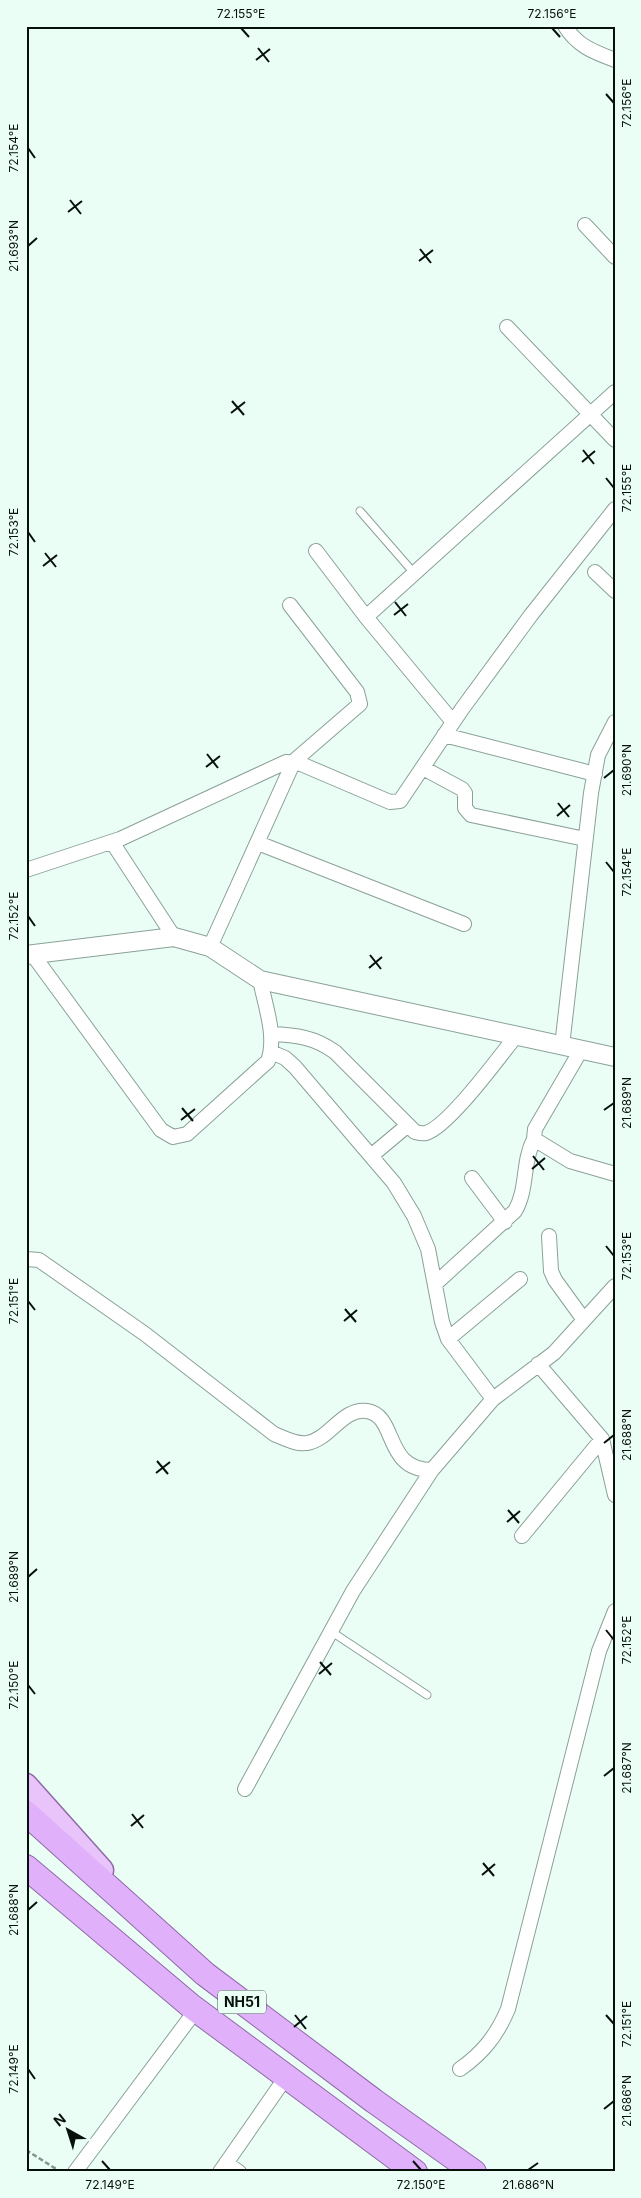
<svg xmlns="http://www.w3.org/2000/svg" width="641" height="2198" font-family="Inter,sans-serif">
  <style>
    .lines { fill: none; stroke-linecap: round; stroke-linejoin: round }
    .service-casing { stroke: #8aa198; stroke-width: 9 }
    .minor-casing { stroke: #8aa198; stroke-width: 16 }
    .tertiary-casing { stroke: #8aa198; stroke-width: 20 }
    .primary-casing { stroke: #8f6ba6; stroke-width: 25 }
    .trunk-casing { stroke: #8f6ba6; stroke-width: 26 }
    .path { stroke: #86948f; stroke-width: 2.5; stroke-dasharray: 5 2.5; stroke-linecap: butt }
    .service { stroke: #fff; stroke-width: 7 }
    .minor { stroke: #fff; stroke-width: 14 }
    .tertiary { stroke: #fff; stroke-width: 18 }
    .primary { stroke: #e8c4fb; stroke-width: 22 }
    .trunk { stroke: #e0b0fa; stroke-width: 24 }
    .ticks { fill: none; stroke: #08100d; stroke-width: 2 }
    .labels { text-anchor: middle; stroke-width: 4; stroke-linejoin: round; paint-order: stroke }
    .shield { fill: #eafef6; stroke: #4c5753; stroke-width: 1 }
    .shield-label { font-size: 14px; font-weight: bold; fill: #08100d }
    .neatline { fill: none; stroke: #08100d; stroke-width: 2 }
    .ticks-label { font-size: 12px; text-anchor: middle; fill: #08100d }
  </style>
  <rect width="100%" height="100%" fill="#eafef6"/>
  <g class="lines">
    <g class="service-casing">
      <path id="service" d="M360 511 414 573
        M332 1632 427 1695"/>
    </g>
    <g class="minor-casing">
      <path id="minor" d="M565 26C577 46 594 52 615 60
        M585 225 615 257
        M507 327 615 440
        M316 551 366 617 453 722
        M595 572 615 591
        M366 617 615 392
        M444 735 595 774
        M423 768 462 789 465 793V808L471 815 585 839
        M112 842 174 937
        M258 843 464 924
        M26 870 120 839 286 762 301 764 390 802 400 801 462 709 531 615 615 509
        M210 947 294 761 360 704 357 692 290 605
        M33 955 161 1130 173 1137 187 1134 268 1061C277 1037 265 1005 260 980
        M271 1034C296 1035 314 1037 335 1052L415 1132C419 1133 422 1134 426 1133 449 1126 499 1057 516 1036
        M562 1046 591 793 598 755 615 722
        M581 1050 535 1129 534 1139 570 1161 615 1174
        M271 1052 285 1058 295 1067 394 1183 414 1216 428 1249 442 1322 448 1339 493 1399
        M371 1156 408 1125
        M472 1178 505 1222
        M549 1236 551 1271 555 1280 584 1320
        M26 1259 39 1260 145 1334 274 1434C284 1438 297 1445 307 1443 329 1440 343 1407 367 1411 398 1416 383 1470 432 1470
        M435 1284 515 1211C528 1189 522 1162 534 1139
        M448 1339 520 1279
        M538 1364 602 1439 615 1495
        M522 1536 602 1439
        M245 1789 353 1591 432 1470 493 1399 554 1353 615 1286
        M460 2069C483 2053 497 2035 508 2009L599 1651 615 1611
        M226 2163 239 2172
        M75 2172 196 2010
        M220 2172 286 2077"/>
    </g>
    <g class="tertiary-casing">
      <path id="tertiary" d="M26 955 174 937 210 947 260 980 615 1057"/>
    </g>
    <g class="primary-casing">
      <path id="primary" d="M26 1785 102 1870"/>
    </g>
    <g class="trunk-casing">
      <path id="trunk" d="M26 1813 205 1974 374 2101 474 2172
        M26 1867 191 2006 415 2172"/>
    </g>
    <path class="path" d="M26 2150 61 2172"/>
    <use href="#service" class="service"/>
    <use href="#minor" class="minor"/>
    <use href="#tertiary" class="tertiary"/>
    <use href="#primary" class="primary"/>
    <use href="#trunk" class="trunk"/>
  </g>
  <path class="ticks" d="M241 28 249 37M552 28 560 37M258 48 269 62M256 60 270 49M606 94 614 103M28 148 35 158M70 200 81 214M68 212 82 201M28 246 37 238M420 249 431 263M419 261 433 250M232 401 244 415M231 413 245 402M583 450 594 464M582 462 595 451M606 478 614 488M28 532 35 542M45 553 56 567M43 566 57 555M395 602 406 616M394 615 408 604M207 754 218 768M206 767 220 756M604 778 614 770M558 803 569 817M557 816 570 805M606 862 614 872M28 916 35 926M370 955 381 969M369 968 382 957M182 1108 193 1121M604 1110 614 1103M181 1120 195 1109M533 1156 544 1170M532 1169 545 1158M606 1246 614 1256M28 1301 35 1310M345 1309 356 1322M344 1321 357 1310M604 1443 614 1435M157 1461 168 1474M156 1473 170 1462M508 1510 519 1523M507 1522 520 1511M28 1577 37 1569M606 1630 614 1640M320 1662 331 1675M319 1674 332 1663M28 1685 35 1694M604 1776 614 1768M132 1814 143 1828M131 1826 144 1815M483 1863 494 1876M482 1875 495 1864M28 1910 37 1902M295 2015 306 2029M606 2015 614 2024M294 2027 307 2016M28 2069 35 2079M604 2109 614 2101M102 2161 110 2170M413 2161 421 2170M528 2170 538 2163"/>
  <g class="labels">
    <rect class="shield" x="218" y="1990.5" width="48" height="23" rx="4"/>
    <g class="shield-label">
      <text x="242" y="2007">NH51</text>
    </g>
  </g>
  <rect width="641" height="2198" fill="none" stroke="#eafef6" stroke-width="55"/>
  <g transform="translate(68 2130) rotate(321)" stroke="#eafef6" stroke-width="4" paint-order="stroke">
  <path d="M0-4L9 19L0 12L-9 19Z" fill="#08100d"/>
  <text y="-8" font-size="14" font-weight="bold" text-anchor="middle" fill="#08100d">N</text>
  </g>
  <rect x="28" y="28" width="586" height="2142" class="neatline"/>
  <g class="ticks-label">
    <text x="241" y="18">72.155°E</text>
    <text x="552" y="18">72.156°E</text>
    <text transform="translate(627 103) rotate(-90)" y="4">72.156°E</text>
    <text transform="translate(14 148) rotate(-90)" y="4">72.154°E</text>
    <text transform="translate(14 246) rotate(-90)" y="4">21.693°N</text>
    <text transform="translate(627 488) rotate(-90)" y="4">72.155°E</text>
    <text transform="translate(14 532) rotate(-90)" y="4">72.153°E</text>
    <text transform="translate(627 770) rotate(-90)" y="4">21.690°N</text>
    <text transform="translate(627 872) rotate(-90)" y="4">72.154°E</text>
    <text transform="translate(14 916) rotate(-90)" y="4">72.152°E</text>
    <text transform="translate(627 1103) rotate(-90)" y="4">21.689°N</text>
    <text transform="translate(627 1256) rotate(-90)" y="4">72.153°E</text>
    <text transform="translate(14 1301) rotate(-90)" y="4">72.151°E</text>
    <text transform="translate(627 1435) rotate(-90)" y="4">21.688°N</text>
    <text transform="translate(14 1577) rotate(-90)" y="4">21.689°N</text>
    <text transform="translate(627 1640) rotate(-90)" y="4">72.152°E</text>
    <text transform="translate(14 1685) rotate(-90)" y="4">72.150°E</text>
    <text transform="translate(627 1768) rotate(-90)" y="4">21.687°N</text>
    <text transform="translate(14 1910) rotate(-90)" y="4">21.688°N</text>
    <text transform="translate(627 2024) rotate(-90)" y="4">72.151°E</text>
    <text transform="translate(14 2069) rotate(-90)" y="4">72.149°E</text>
    <text transform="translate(627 2101) rotate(-90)" y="4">21.686°N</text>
    <text x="110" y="2189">72.149°E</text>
    <text x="421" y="2189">72.150°E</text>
    <text x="528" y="2189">21.686°N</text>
  </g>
</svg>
